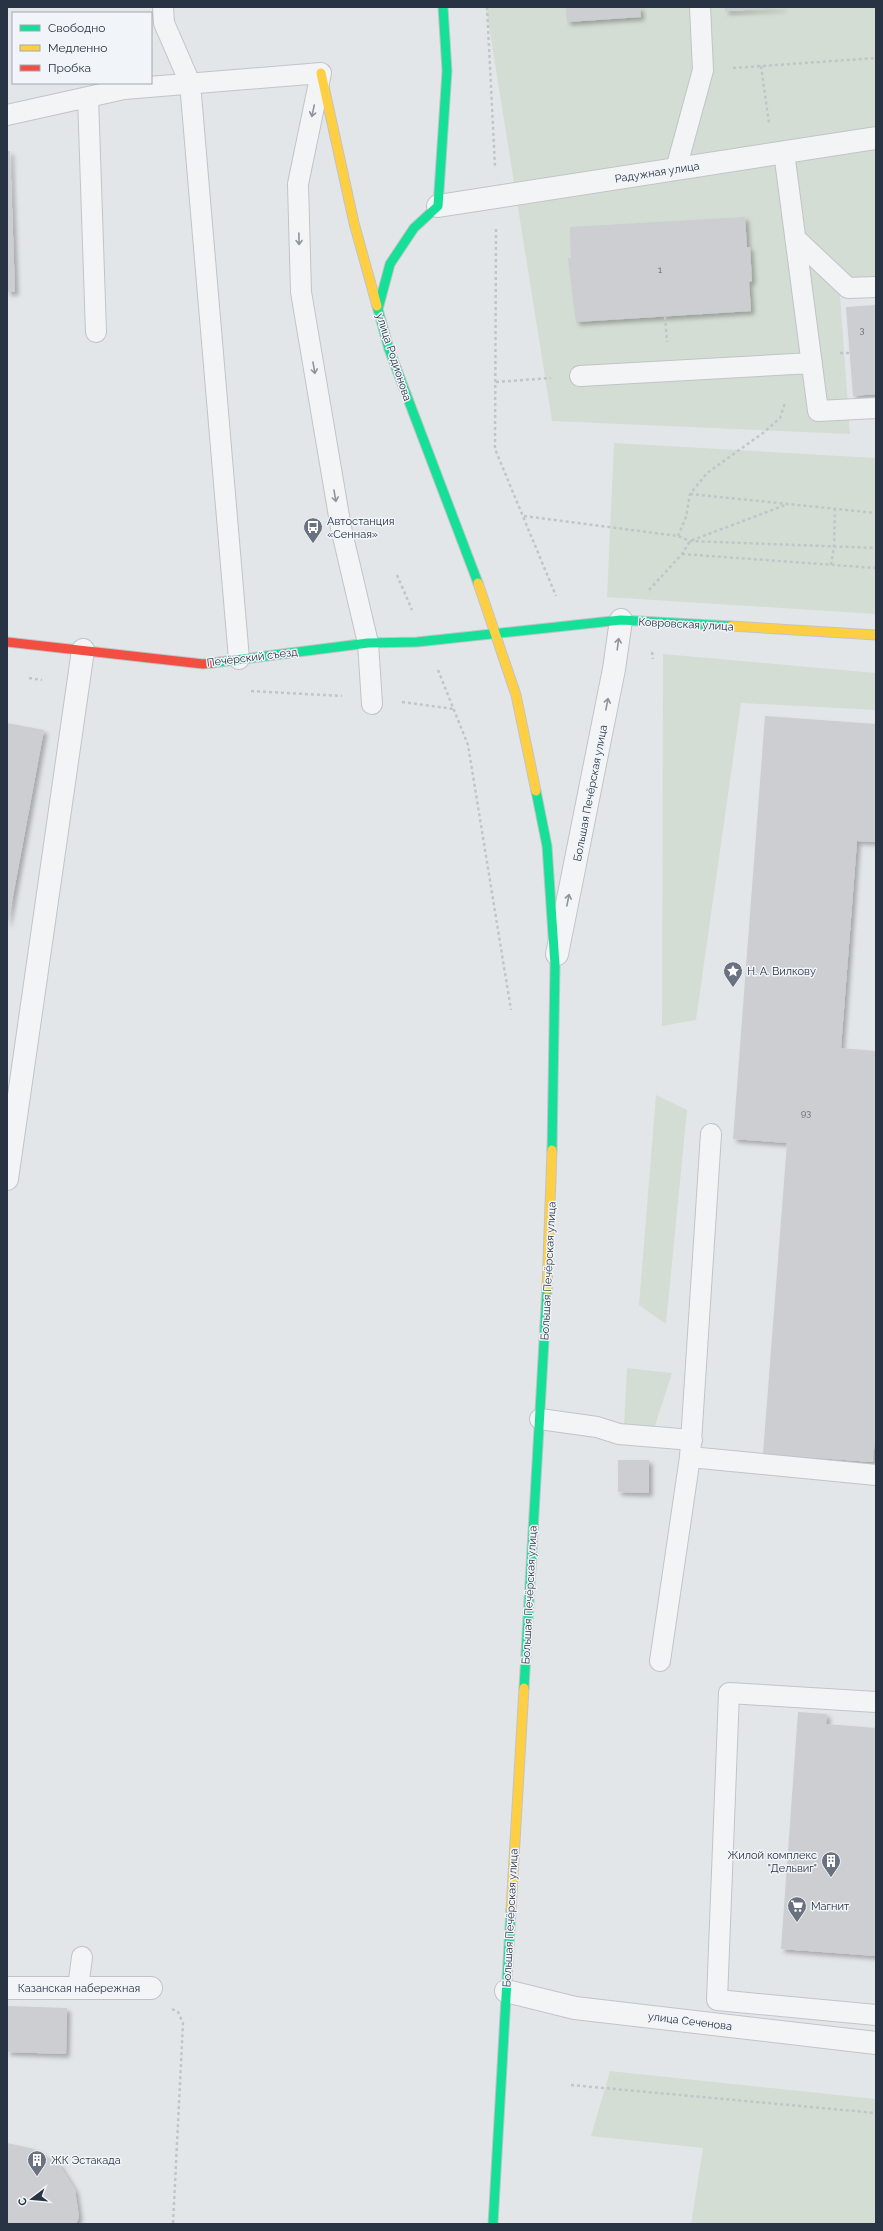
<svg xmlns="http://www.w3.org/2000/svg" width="883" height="2231" font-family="Raleway,sans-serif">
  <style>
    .green { fill: #d4ddd4 }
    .building { fill: #ccced1; filter: url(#shadow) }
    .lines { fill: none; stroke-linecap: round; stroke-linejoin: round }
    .lane-casing { stroke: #c1c4c7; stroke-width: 22 }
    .street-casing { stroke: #c1c4c7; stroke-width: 24 }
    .fast-casing { stroke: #c1c4c7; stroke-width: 11 }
    .slow-casing { stroke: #c1c4c7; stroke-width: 11 }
    .jam-casing { stroke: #c1c4c7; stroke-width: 11 }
    .path { stroke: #c1c5c9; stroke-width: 2.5; stroke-dasharray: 3 3; stroke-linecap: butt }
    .lane { stroke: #f3f4f5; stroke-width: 20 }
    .street { stroke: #f3f4f5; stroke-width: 22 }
    .fast { stroke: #16e098; stroke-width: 9 }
    .slow { stroke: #ffcf43; stroke-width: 9 }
    .jam { stroke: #f24e42; stroke-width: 9 }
    .oneway { stroke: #8e949c }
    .labels { text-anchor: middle; stroke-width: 3; stroke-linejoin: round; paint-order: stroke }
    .number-label { font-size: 9px; fill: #525b68 }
    .street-label { font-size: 11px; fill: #283444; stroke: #f1f4f8 }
    .poi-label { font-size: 11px; fill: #283444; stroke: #f1f4f8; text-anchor: start }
  </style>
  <defs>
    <filter id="shadow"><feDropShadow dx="3.5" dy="3.5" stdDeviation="2" flood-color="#0004"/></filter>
  </defs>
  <rect width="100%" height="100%" fill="#e3e6e9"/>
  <path class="green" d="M486 7H876V280L839 281 850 434 552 421Z
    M614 443 876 458V614L607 597Z
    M663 654 876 673V710L741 703 696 1020 662 1026Z
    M656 1095 687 1110 666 1324 639 1305Z
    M627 1368 672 1373 653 1432 624 1427Z
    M610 2071 876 2099V2224H691L703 2148 591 2136Z"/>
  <path class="building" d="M566 7H640L641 17 567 22Z
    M725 7H783V8L725 11Z
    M7 151H10L15 292H7Z
    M745 217 747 247H750L752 281 749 282 751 311 576 322 568 258H571L570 227Z
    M876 305V394L853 396 846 307Z
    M765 716 876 724V842L857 841 841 1048 876 1051V1424L873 1462 763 1454 787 1143 733 1139Z
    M7 723 44 730 8 923H7Z
    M618 1460H649V1493L618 1492Z
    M798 1712 827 1714 826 1724 876 1728V1956L781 1949Z
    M7 2006 67 2008 66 2054 7 2052Z
    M7 2143 34 2149 59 2164 75 2190 79 2217 76 2224H7Z"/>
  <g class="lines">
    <g class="lane-casing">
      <path id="lane" d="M163 7 164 23 190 83 239 659
        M88 97 96 332
        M7 115 124 89 321 73 298 184 301 292 341 528 368 643 372 704
        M784 152 818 411 876 408
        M676 169 703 70 700 7
        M796 239 848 288 876 287
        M580 376 812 363
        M540 1419 597 1427 619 1434 692 1440
        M690 1457 876 1475
        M660 1661 690 1457 711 1134
        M876 1702 729 1693 717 2000 876 2015
        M78 1988 82 1957"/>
    </g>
    <g class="street-casing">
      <path id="street" d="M438 206 876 138
        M557 954 614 669 621 620
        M7 1179 83 650
        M7 1988H151
        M506 1991 575 2008 876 2043"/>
    </g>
    <g class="fast-casing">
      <path id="fast" d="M377 306 389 349 478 583
        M378 309 390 264 414 228 438 206 447 71 443 7
        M212 663 368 643 417 642 621 620 731 626
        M536 791 547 846 555 965 552 1150
        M524 1688 547 1289
        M493 2224 511 1910"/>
    </g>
    <g class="slow-casing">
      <path id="slow" d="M321 73 354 223 377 306
        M478 583 516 695 536 791
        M731 626 876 635
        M547 1289 552 1150
        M511 1910 524 1688"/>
    </g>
    <g class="jam-casing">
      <path id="jam" d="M7 642 203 664 212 663"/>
    </g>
    <path class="path" d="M487 7 495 166
      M761 66 769 123
      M733 68 876 58
      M496 229 495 449 556 596
      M665 317 667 342
      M840 353H849
      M496 382 551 378
      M690 494 876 513
      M524 516 678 536 690 541 876 548
      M678 536 686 517 690 494 707 473 763 433 780 418 785 403
      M682 554 876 568
      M831 565 834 546 835 509
      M397 575 412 610
      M649 590 682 554 690 541 788 504
      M652 652 653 659
      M438 670 468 745 511 1010
      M29 678 42 680
      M251 691 342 696
      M402 702 454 709
      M172 2009 178 2012 183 2023 173 2224
      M571 2085 876 2113"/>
    <use href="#lane" class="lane"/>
    <use href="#street" class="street"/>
    <use href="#fast" class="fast"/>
    <use href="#slow" class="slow"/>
    <use href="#jam" class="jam"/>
  </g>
  <defs><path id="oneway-shaft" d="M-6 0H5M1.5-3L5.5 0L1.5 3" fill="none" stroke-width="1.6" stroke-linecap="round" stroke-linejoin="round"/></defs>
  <g class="oneway">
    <use href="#oneway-shaft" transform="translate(313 111) rotate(102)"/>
    <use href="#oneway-shaft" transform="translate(299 239) rotate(89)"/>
    <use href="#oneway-shaft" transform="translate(314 368) rotate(80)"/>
    <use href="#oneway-shaft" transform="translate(335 496) rotate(80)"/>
    <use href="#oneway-shaft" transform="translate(618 644) rotate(-82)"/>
    <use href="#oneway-shaft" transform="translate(607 704) rotate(-79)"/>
    <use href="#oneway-shaft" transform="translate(568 900) rotate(-79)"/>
  </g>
  <defs>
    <g id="bus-pin" transform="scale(1)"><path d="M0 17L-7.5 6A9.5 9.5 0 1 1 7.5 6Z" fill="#69727e" stroke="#f1f4f8"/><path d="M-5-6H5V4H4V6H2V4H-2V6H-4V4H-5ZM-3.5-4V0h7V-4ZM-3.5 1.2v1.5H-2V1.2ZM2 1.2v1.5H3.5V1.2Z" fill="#fff"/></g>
    <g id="sight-pin" transform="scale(1)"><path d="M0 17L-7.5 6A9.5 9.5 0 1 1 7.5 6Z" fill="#69727e" stroke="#f1f4f8"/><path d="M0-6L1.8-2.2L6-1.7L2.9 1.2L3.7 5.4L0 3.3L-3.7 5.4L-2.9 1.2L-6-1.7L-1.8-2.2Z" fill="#fff"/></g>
    <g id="building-pin" transform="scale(1)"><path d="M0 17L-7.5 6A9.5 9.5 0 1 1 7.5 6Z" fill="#69727e" stroke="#f1f4f8"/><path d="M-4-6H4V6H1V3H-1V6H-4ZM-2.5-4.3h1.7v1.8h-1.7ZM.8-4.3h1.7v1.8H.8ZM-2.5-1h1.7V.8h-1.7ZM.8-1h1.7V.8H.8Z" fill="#fff"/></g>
    <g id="supermarket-pin" transform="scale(1)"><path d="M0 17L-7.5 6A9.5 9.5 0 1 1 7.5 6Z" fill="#69727e" stroke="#f1f4f8"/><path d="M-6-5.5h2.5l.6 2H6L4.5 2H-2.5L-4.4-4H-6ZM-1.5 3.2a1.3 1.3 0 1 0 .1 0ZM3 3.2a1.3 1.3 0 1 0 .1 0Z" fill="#fff"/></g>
  </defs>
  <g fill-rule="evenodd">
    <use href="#bus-pin" x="313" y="527"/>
    <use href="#sight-pin" x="733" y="971"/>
    <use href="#building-pin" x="831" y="1861"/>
    <use href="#supermarket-pin" x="797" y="1906"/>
    <use href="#building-pin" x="37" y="2160"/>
  </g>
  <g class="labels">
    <g class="number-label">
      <text x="660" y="273">1</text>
      <text x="862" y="333">3</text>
      <text x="806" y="1116">93</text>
    </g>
    <g class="street-label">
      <text transform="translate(657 172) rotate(-9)" y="4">Радужная улица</text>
      <text transform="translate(394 357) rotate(72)" y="4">улица Родионова</text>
      <text transform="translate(686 624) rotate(3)" y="4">Ковровская улица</text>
      <text transform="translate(252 657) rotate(-7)" y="4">Печёрский съезд</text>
      <text transform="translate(590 793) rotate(-79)" y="4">Большая Печёрская улица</text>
      <text transform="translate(548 1271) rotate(-87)" y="4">Большая Печёрская улица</text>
      <text transform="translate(529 1595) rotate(-87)" y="4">Большая Печёрская улица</text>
      <text transform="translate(510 1918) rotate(-87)" y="4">Большая Печёрская улица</text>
      <text x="79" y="1992">Казанская набережная</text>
      <text transform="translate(690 2021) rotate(7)" y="4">улица Сеченова</text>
    </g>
    <g class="poi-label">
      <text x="327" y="525">Автостанция<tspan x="327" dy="13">«Сенная»</tspan></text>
      <text x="747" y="975">Н. А. Вилкову</text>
      <text x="817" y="1859" text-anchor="end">Жилой комплекс<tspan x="817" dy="13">"Дельвиг"</tspan></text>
      <text x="811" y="1910">Магнит</text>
      <text x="51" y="2164">ЖК Эстакада</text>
    </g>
  </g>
  <rect width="883" height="2231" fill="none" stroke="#283444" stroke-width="16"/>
  <rect x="12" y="12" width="140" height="72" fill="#f1f4f8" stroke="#a1a7b0"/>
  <rect x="20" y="25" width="20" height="6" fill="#16e098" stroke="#a1a7b0"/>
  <text x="48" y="32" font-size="12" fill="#283444">Свободно</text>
  <rect x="20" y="45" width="20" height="6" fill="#ffcf43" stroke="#a1a7b0"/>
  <text x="48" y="52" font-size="12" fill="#283444">Медленно</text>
  <rect x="20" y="65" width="20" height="6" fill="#f24e42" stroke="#a1a7b0"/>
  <text x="48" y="72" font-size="12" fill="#283444">Пробка</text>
  <g transform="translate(32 2199) rotate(254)" stroke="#f1f4f8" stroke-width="3" paint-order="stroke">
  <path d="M0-3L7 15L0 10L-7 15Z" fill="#283444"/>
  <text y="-6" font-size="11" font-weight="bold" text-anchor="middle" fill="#283444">С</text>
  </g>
</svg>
